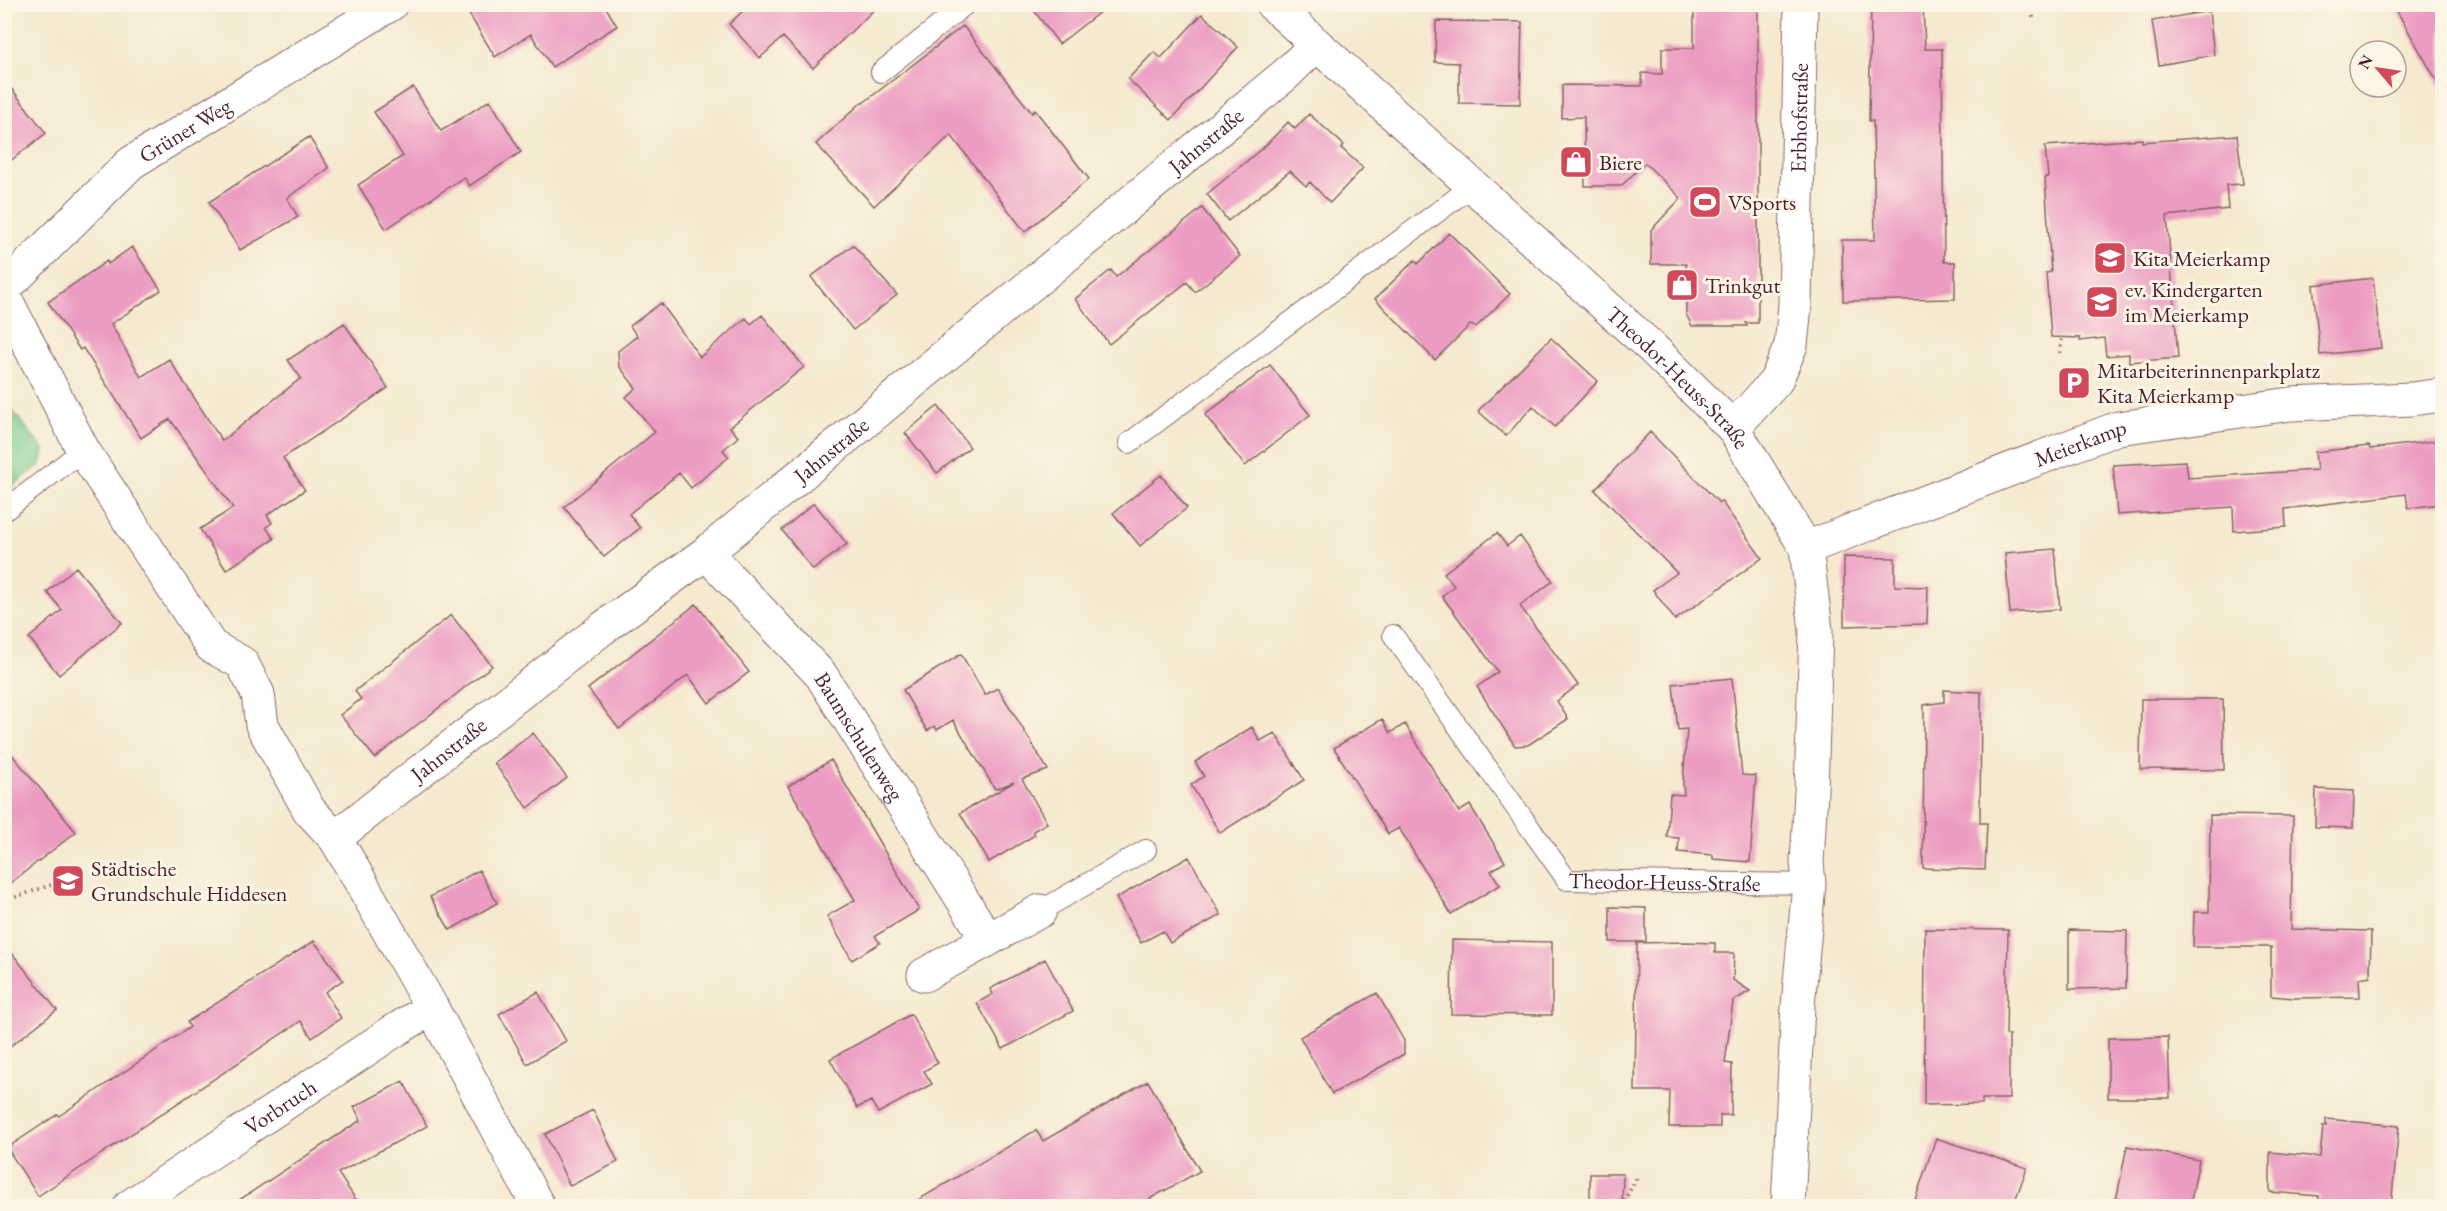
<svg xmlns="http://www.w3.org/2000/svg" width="2447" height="1211" font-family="'EB Garamond',serif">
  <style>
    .green { fill: #74ca8e; stroke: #5f745c; stroke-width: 1.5 }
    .building { fill: #ec9cc2 }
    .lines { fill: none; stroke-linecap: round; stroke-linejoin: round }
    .service-casing { stroke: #866664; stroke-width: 22 }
    .minor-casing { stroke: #866664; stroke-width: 35 }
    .secondary-casing { stroke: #866664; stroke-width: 35 }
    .path { stroke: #866664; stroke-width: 4; stroke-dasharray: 1.5 4.5; stroke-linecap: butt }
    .service { stroke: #fff; stroke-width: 20 }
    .minor { stroke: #fff; stroke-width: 33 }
    .secondary { stroke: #fff; stroke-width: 33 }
    .labels { text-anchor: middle; stroke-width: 6; stroke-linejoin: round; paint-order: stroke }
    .street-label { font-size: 22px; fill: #4a1f2b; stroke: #fcf5e5 }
    .poi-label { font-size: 22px; fill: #4a1f2b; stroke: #fcf5e5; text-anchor: start }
  </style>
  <rect width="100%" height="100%" fill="#fcf5e5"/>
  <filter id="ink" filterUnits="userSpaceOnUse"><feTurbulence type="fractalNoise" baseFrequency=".0167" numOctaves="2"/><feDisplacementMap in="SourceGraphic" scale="12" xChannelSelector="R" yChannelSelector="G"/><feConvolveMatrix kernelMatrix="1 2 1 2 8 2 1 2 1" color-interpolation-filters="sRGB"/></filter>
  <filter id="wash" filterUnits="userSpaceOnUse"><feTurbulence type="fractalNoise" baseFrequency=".008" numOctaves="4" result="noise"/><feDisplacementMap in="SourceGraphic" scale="24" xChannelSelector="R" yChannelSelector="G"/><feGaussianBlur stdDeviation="1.35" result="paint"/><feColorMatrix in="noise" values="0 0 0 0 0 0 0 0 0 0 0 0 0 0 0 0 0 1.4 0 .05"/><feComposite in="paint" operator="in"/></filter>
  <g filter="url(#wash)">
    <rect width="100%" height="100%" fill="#f5e9cf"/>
    <path class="green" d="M5 402 44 450 41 464 5 491Z"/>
    <g id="blocks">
      <path class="building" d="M463 4H604L617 26 552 67 531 34 495 57Z
        M750 4H880L813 68 783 37 760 58 729 24Z
        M1029 4H1110L1059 44Z
        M1694 4H1758V323H1746L1747 326H1692L1686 314V264H1651V230L1681 198 1645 163 1621 186H1585L1584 117 1562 118V85L1642 86V73L1662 74V48H1694Z
        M1871 4H1923L1925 49H1942L1944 262H1955V299L1843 301 1842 240H1875L1873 121H1869Z
        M2393 4H2442V90Z
        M2209 11 2214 55 2159 65 2152 21Z
        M1202 14 1238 47 1171 120 1128 79 1154 52 1161 58Z
        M1436 21 1522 22 1520 104 1459 103V63L1435 62Z
        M963 26 1032 113 1035 110 1089 179 1025 232 951 135 874 206 816 144 862 102 863 103Z
        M4 79 46 133 4 166Z
        M413 87 441 131 490 100 521 152 469 186 464 177 386 229 358 185 403 156 374 112Z
        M1309 114 1344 145 1341 148 1363 168 1330 203 1310 182 1306 186 1290 171 1228 221 1207 194 1266 145 1288 122 1295 129Z
        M2237 135 2243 184 2226 185 2228 209 2167 216 2178 358 2129 362V354L2106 356 2104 338 2080 341V338L2051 337 2046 273 2051 272 2045 177H2048L2045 146 2142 139V142Z
        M309 137 329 168 287 198 298 217 240 250 209 202Z
        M1202 208 1240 256 1195 292 1187 282 1109 344 1075 299 1111 270 1116 277Z
        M1449 233 1510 294 1476 327 1470 325 1435 360 1375 299 1415 260 1418 264Z
        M853 245 897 295 853 330 811 277Z
        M132 247 161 290 111 324 141 377 169 359 222 441 301 378 288 360 344 323 388 388 283 458 305 490 267 515 272 523 266 527 274 539 226 570 200 529 233 508 170 419 141 438 83 348 80 350 48 302 107 261 108 264Z
        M2373 278 2381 348 2320 355 2313 285Z
        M661 303 700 357 746 318 751 324 762 315 804 367 730 427 738 437 723 450 729 457 691 488 679 473 629 514 640 528 604 557 564 507 655 432 626 397 636 388 619 366 618 351 637 336 630 326Z
        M1551 338 1598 381 1555 427 1533 406 1506 436 1478 411Z
        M1270 365 1310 415 1245 466 1205 415Z
        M938 406 970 447 937 473 905 433Z
        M1650 432 1719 503 1721 501 1762 558 1675 620 1653 590 1677 573 1595 490Z
        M2442 440V504L2408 508 2406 494 2285 509 2286 527 2234 531 2233 507 2117 515 2113 465 2186 461 2188 478 2317 470 2315 452 2369 446 2370 449Z
        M1161 475 1187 508 1140 546 1113 513Z
        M814 503 847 544 813 570 782 530Z
        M1497 533 1507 546 1520 536 1553 581 1520 606 1578 685 1557 701 1568 719 1528 745 1515 746 1477 687 1498 672 1442 596 1454 586 1444 573Z
        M2055 549 2060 609 2010 613 2005 553Z
        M1844 557 1895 558V586L1928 587 1927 624 1844 626Z
        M76 567 122 623 59 675 29 638 62 610 47 592Z
        M696 604 749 672 709 703 688 675 619 729 588 689Z
        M451 615 492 666 375 758 340 715 361 699 355 691Z
        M961 654 985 695 998 688 1048 770 1022 779 1047 823 1033 831 1035 835 989 862 960 813 1014 782 995 789 953 720 937 730 934 726 927 731 903 690Z
        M1732 678 1742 775 1756 776 1750 862 1713 859V855L1678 852 1679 838 1667 837 1670 794 1684 795 1683 782 1687 729 1678 730 1673 684Z
        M1944 690 1981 692 1980 823H1987L1985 870 1923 868 1924 705 1944 702Z
        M2141 699H2223L2224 770 2140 769Z
        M1382 719 1390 733 1405 724 1459 812 1470 805 1505 862 1491 871 1500 885 1451 914 1399 828 1388 834 1334 748Z
        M1252 727 1260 741 1275 733 1304 780 1220 833 1191 785 1204 776 1195 762Z
        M533 733 567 778 528 808 494 763Z
        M4 745 76 832 4 888Z
        M831 760 919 910 875 936 880 943 852 960 827 916 855 900 788 786Z
        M2316 789 2354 791 2353 828 2315 827Z
        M2210 815 2293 816 2291 929 2371 931 2370 976 2359 978 2360 997 2295 998 2271 996V947H2193L2194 912H2209Z
        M1189 857 1221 915 1170 943 1163 931 1141 943 1116 898Z
        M479 870 497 903 450 930 430 897Z
        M1610 907 1646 908V942H1610Z
        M1925 929 2008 930 2006 1035H2009V1099H1982V1104L1924 1105Z
        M2069 930 2127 931 2126 988 2069 989Z
        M1452 940 1552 942V1015L1451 1014Z
        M314 941 343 980 325 992 341 1018 312 1038 301 1021 38 1196 7 1148 58 1114 59 1116 190 1027 187 1022Z
        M1685 942 1715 943V953H1734L1733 980 1750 991 1733 1001 1725 1063 1732 1064 1731 1115H1720V1127H1669L1670 1091H1635L1637 943Z
        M4 943 57 1010 4 1051Z
        M1045 959 1073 1011 1003 1049 977 1003 993 994 990 989Z
        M538 992 566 1041 527 1064 499 1014Z
        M1377 993 1404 1041V1054L1332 1094 1300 1037Z
        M911 1014 938 1063 924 1071 932 1084 878 1113 871 1101 857 1108 830 1059Z
        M2168 1037 2170 1098H2108V1038Z
        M403 1081 427 1126 338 1173 360 1206H230L361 1120 354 1107Z
        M1148 1081 1200 1171 1137 1206H908L1036 1130 1043 1141Z
        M593 1110 618 1162 570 1186 545 1134Z
        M2326 1119 2399 1126 2391 1206H2318L2319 1196 2270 1192V1152L2320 1157 2323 1126H2326Z
        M1936 1138 2027 1168 2013 1206H1913Z
        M2127 1146 2199 1160 2190 1206H2115Z
        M1590 1174H1623L1622 1206H1590Z"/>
    </g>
  </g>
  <g filter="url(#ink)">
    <use href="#blocks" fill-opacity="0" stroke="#866664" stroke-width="1.5"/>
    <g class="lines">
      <g class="service-casing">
        <g id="service">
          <path d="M881 72 966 4"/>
          <path d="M1129 443 1471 187"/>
          <path d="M4 511 83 450"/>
          <path id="s1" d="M1393 635 1567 880 1809 884"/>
          <path d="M1040 911 1146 850"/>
        </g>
      </g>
      <g class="minor-casing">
        <g id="minor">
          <path id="s2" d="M4 289 131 163 391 4"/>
          <path d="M4 296 83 450 211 646 242 663 258 694 262 725 309 810 335 838 359 879 432 1008 538 1206"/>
          <path id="s3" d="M1733 428 1776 381 1791 345 1795 305 1801 4"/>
          <path id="s4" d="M1806 548 2118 428 2291 404 2412 399 2442 395"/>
          <path id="s5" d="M706 553 821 675 988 940"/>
          <path id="s6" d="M335 838 603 628 706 553 1285 75 1316 45"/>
          <path d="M924 975 1040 911"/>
          <path id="s7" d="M130 1206 394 1031 432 1008"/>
        </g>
      </g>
      <g class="secondary-casing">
        <g id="secondary">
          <path id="s8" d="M1272 4 1652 348 1733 428 1806 548 1816 630 1811 792 1807 862 1809 884 1798 1005 1788 1206"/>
        </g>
      </g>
      <path class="path" d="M2033 4V21
        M2060 353 2062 337
        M4 901 57 883
        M1621 1206 1638 1176"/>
      <use href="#service" class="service"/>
      <use href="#minor" class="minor"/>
      <use href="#secondary" class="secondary"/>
    </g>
  </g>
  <defs>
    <g id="shop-square" transform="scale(1.725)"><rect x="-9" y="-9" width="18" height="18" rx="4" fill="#d1495b" stroke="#fcf5e5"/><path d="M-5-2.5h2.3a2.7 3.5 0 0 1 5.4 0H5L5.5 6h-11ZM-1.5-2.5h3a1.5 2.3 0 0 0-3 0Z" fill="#fff"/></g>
    <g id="stadium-square" transform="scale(1.725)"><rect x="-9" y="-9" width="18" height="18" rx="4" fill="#d1495b" stroke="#fcf5e5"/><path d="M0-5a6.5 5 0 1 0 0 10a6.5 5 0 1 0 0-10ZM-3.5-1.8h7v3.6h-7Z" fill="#fff"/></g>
    <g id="school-square" transform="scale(1.725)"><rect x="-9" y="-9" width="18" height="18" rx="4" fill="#d1495b" stroke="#fcf5e5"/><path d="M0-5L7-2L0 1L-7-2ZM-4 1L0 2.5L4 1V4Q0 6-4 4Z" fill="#fff"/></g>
    <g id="parking-square" transform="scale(1.725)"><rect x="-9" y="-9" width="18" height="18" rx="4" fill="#d1495b" stroke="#fcf5e5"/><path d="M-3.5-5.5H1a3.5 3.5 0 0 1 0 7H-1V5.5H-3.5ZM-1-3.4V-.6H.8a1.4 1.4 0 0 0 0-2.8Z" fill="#fff"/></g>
  </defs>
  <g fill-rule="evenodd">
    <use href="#shop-square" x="1576" y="162"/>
    <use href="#stadium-square" x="1705" y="202"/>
    <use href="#school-square" x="2110" y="258"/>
    <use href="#shop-square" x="1682" y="285"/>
    <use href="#school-square" x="2102" y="302"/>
    <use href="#parking-square" x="2074" y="383"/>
    <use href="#school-square" x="68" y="881"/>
  </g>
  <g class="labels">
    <g class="street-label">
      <text dy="8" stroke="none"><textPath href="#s3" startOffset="330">Erbhofstraße</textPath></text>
      <text dy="8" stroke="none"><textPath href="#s2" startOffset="242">Grüner Weg</textPath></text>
      <text dy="8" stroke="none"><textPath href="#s6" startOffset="1116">Jahnstraße</textPath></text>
      <text dy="8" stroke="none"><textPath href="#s8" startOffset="552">Theodor-Heuss-Straße</textPath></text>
      <text dy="8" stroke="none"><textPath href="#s4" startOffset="294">Meierkamp</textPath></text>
      <text dy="8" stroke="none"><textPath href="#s6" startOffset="630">Jahnstraße</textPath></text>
      <text dy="8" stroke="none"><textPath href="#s5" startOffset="240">Baumschulenweg</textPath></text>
      <text dy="8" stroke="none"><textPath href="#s6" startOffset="144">Jahnstraße</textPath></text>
      <text dy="8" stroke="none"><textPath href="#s1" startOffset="398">Theodor-Heuss-Straße</textPath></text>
      <text dy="8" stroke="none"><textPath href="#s7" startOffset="180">Vorbruch</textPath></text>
    </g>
    <g class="poi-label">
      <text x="1599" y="170">Biere</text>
      <text x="1728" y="210">VSports</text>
      <text x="2133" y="266">Kita Meierkamp</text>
      <text x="1705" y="293">Trinkgut</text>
      <text x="2125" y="297">ev. Kindergarten<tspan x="2125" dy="25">im Meierkamp</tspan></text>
      <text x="2097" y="378">Mitarbeiterinnenparkplatz<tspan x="2097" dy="25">Kita Meierkamp</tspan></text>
      <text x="91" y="876">Städtische<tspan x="91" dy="25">Grundschule Hiddesen</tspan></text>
    </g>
  </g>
  <rect width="2447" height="1211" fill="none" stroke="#fcf5e5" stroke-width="24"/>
  <g transform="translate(2378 69) rotate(299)"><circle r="28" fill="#fcf5e5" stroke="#b59f9b" stroke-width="1.5"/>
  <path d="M0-4.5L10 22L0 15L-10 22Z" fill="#d1495b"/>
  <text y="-9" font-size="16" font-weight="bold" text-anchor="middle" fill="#4a1f2b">N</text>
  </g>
</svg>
